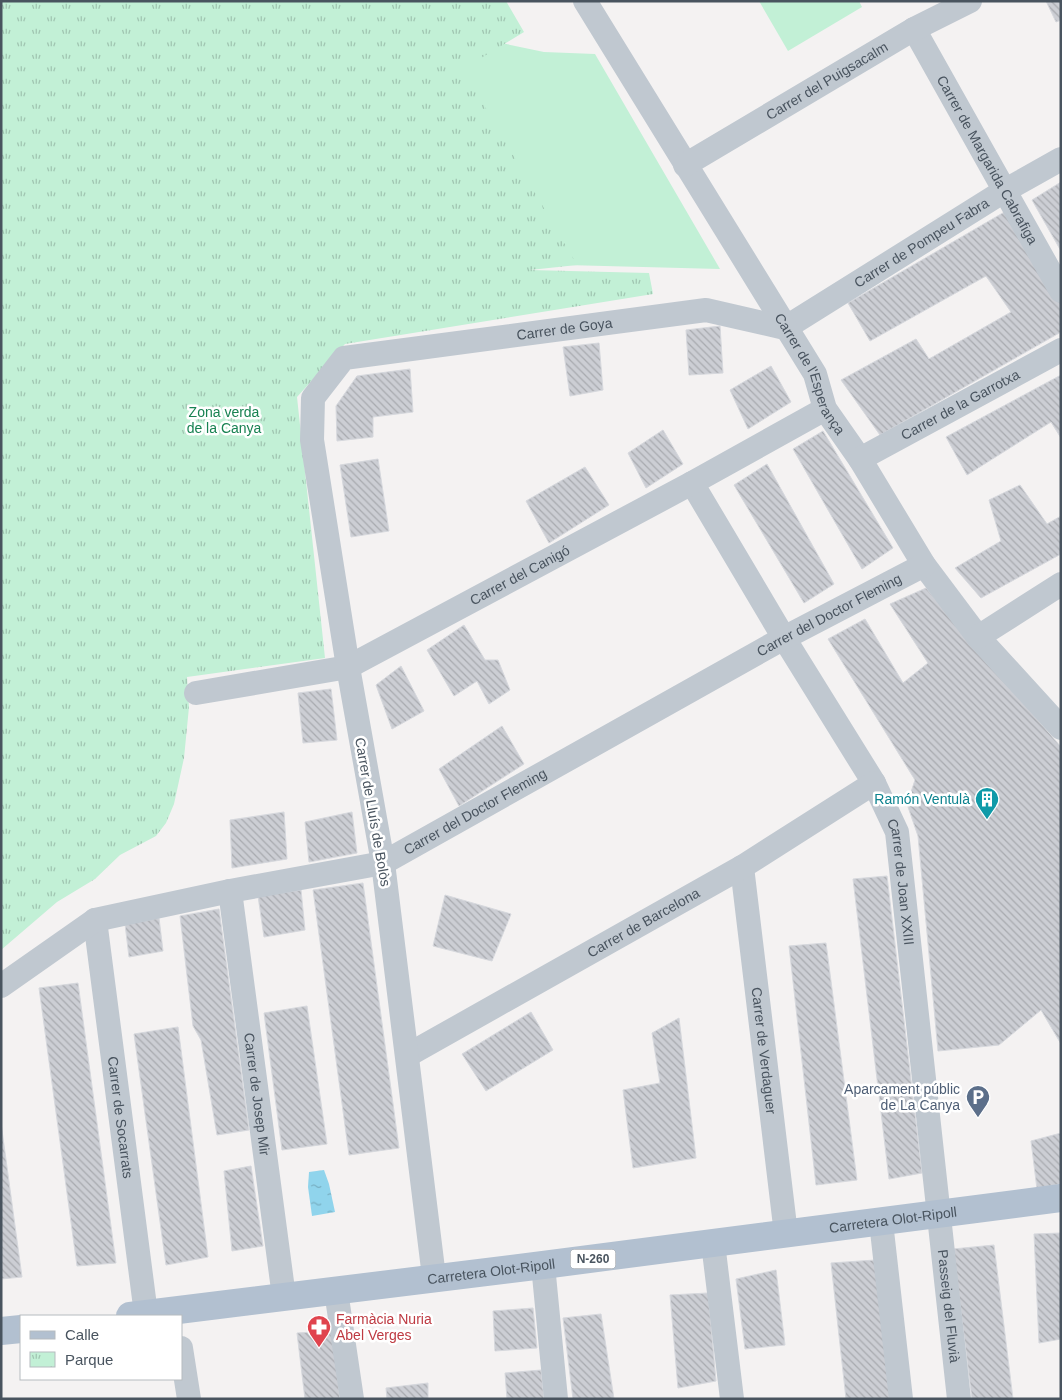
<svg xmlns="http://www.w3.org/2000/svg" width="1062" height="1400" font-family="Helvetica,sans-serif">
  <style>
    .green { fill: #c2f0d6 }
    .park { fill: url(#park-tufts) }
    .water { fill: url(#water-ripples) }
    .building { fill: url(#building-back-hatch); stroke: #d6d8dd }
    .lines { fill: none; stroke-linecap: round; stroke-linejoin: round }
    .minor { stroke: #c0c8d0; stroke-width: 24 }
    .major { stroke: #b2c0d0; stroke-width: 28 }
    .labels { text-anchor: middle; stroke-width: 5; stroke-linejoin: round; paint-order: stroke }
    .shield { fill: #fff; stroke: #80878f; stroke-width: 1 }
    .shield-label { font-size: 12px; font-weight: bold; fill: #49545f }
    .street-label { font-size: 14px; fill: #49545f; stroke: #fff }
    .park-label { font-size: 14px; fill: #188252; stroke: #fff }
    .culture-label { font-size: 14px; fill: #0d838f; stroke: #fff; text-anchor: end }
    .service-label { font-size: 14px; fill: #4e5e75; stroke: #fff; text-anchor: end }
    .health-label { font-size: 14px; fill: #be3a42; stroke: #fff; text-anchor: start }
  </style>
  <defs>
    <pattern id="park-tufts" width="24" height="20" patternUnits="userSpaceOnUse" patternTransform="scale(1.25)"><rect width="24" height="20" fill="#c2f0d6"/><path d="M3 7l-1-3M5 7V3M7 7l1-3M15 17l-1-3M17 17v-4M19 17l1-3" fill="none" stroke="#a0c5b1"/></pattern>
    <pattern id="water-ripples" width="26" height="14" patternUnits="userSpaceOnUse" patternTransform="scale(1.25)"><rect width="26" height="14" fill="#90d4ec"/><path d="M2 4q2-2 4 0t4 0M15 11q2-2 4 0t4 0" fill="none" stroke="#78afc2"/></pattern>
    <pattern id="building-back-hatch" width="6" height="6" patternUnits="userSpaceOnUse" patternTransform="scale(1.25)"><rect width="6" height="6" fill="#ccced4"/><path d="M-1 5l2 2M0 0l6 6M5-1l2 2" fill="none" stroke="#a8aaaf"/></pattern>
  </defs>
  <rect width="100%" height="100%" fill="#f4f2f2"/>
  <path class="green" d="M301 1 544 52 595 54 720 269 491 263Z
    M759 1H859L862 7 788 51Z"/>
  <path class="park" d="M1 1H506L524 32 463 69 577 265 530 270 649 273 653 294 345 344 297 397 325 658 187 677 189 707 184 758 174 804 166 823 156 836 120 855 95 879 57 902 1 950Z"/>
  <path class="water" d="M324 1170 329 1184 335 1212 312 1216 308 1187 309 1172Z"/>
  <path class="building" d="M1046 1H1061V20L1056 22Z
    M1061 182V251L1032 200Z
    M1013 207 1061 291V332L880 435 841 380 916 339 929 359 1011 312 986 276 870 341 848 303Z
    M720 326 723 373 689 375 686 330Z
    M599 343 603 390 570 396 563 347Z
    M771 366 791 402 748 429 730 390Z
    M410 369 413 412 373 417V437L337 441 336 406 357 376Z
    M1061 375V438L1051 422 967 475 946 437Z
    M663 430 683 464 646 488 628 453Z
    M823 431 893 548 862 569 793 449Z
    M378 459 389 531 351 537 340 465Z
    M767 464 834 584 804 603 734 485Z
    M585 467 609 505 549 543 526 501Z
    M1020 485 1047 524 1061 516V554L981 598 955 568 1001 541 989 500Z
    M926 588 1061 747V1044L1041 1010 999 1045 938 1051 918 836 907 804 915 780 828 639 865 619 903 683 928 663 890 604Z
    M464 625 485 660H498L510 690 489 704 477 681 454 696 427 650Z
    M401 666 424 711 392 729 376 685Z
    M331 689 337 740 303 743 298 693Z
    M502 726 524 764 459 806 439 769Z
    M284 812 287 859 232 868 230 820Z
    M352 812 357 853 309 862 305 822Z
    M887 876 922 1173 889 1179 853 879Z
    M363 883 399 1148 349 1155 313 890Z
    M301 890 305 930 264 937 258 896Z
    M445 895 511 914 492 961 433 946Z
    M219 909 249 1130 217 1135 201 1040 193 1026 180 916Z
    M159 918 163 951 129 957 125 924Z
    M826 943 857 1180 816 1185 789 946Z
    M78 983 116 1263 77 1266 39 988Z
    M307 1006 327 1144 282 1150 264 1013Z
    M531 1012 553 1050 486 1091 462 1054Z
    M679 1018 696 1158 633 1168 623 1090 660 1083 652 1033Z
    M178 1027 208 1257 166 1265 134 1034Z
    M1 1123 22 1277 1 1279Z
    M1061 1133V1184L1037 1189 1031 1141Z
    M251 1166 263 1246 232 1251 224 1171Z
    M1061 1233V1339L1039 1343 1034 1234Z
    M994 1245 1013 1399H972L953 1249Z
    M875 1260 891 1399H846L831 1263Z
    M776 1270 785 1345 745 1349 736 1279Z
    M708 1293 716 1381 678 1388 670 1295Z
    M533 1308 537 1348 495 1351 493 1311Z
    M601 1314 614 1399H573L563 1318Z
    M333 1331 340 1399H305L297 1333Z
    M541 1370 544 1399H507L505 1373Z
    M428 1383V1399H387L386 1388Z"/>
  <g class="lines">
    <g class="minor">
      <path id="s1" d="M585 1 815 374 825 409 860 459 924 565 978 637 1061 728"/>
      <path id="s2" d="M914 29 1061 291"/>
      <path id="s3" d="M685 165 914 29 970 1"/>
      <path id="s4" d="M785 328 1004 191 1061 159"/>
      <path id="s5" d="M860 459 1061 350"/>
      <path id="s6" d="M692 483 784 638 874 783 897 832 959 1399"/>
      <path d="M978 637 1061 584"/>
      <path id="s7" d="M196 693 348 667 692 483 825 409"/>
      <path id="s8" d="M742 867 786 1234"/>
      <path id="s9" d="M230 891 284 1297"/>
      <path id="s10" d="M95 920 146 1314"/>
      <path id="s11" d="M1 986 95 920 230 891 383 863 784 638 924 565"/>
      <path id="s12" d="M408 1055 742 867 874 783"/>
      <path d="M881 1222 901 1399"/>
      <path d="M713 1243 732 1399"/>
      <path d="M543 1265 556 1399"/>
      <path id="s13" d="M434 1277 383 863 348 667 312 440 313 398 344 358 706 310 785 328"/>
      <path d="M336 1291 352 1399"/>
      <path d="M181 1348 189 1399"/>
    </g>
    <g class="major">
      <path id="s14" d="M130 1316 543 1265 1061 1198"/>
      <path d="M1 1331 21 1329"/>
    </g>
  </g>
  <defs>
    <g id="building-pin" transform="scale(1.25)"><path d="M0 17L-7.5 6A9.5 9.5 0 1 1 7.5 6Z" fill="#0f9aa8" stroke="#fff"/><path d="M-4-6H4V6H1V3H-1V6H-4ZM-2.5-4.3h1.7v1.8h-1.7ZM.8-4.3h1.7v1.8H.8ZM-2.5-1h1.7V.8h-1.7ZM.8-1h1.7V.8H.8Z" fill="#fff"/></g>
    <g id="parking-pin" transform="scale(1.25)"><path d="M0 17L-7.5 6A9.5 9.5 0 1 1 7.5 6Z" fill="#5c6f8a" stroke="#fff"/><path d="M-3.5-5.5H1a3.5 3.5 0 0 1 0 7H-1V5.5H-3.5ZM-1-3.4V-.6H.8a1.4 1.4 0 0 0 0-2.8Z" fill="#fff"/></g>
    <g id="pharmacy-pin" transform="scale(1.25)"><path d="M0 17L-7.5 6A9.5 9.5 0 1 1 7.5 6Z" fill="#e0444e" stroke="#fff"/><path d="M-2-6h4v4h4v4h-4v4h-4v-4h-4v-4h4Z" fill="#fff"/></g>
  </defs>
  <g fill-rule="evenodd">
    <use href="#building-pin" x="987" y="799"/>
    <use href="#parking-pin" x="978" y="1097"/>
    <use href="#pharmacy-pin" x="319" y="1327"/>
  </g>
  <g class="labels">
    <rect class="shield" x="570.5" y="1249.5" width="45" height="19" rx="4"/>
    <g class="shield-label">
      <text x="593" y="1263">N-260</text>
    </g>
    <g class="street-label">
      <text dy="5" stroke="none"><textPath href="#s3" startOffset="165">Carrer del Puigsacalm</textPath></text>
      <text dy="5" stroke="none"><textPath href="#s2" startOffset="150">Carrer de Margarida Cabrafiga</textPath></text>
      <text dy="5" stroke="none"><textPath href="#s4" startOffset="161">Carrer de Pompeu Fabra</textPath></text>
      <text dy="5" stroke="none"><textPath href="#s13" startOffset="1161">Carrer de Goya</textPath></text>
      <text dy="5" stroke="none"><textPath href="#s1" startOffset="436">Carrer de l'Esperança</textPath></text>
      <text dy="5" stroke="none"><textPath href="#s5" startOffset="114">Carrer de la Garrotxa</textPath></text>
      <text dy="5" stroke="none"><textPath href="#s7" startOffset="349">Carrer del Canigó</textPath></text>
      <text dy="5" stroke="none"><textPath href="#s11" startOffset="919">Carrer del Doctor Fleming</textPath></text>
      <text transform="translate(373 812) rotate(80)" y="5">Carrer de Lluís de Bolòs</text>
      <text dy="5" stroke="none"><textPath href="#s11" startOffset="514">Carrer del Doctor Fleming</textPath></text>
      <text dy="5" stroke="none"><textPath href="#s6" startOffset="455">Carrer de Joan XXIII</textPath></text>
      <text dy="5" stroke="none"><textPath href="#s12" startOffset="270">Carrer de Barcelona</textPath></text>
      <text dy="5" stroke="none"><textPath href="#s8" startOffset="185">Carrer de Verdaguer</textPath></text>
      <text dy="5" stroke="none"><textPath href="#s9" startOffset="205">Carrer de Josep Mir</textPath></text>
      <text dy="5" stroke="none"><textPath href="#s10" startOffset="199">Carrer de Socarrats</textPath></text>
      <text dy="5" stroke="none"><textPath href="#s14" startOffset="769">Carretera Olot-Ripoll</textPath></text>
      <text dy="5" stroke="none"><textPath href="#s14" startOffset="364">Carretera Olot-Ripoll</textPath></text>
      <text dy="5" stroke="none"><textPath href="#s6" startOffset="882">Passeig del Fluvià</textPath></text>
    </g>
    <g class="park-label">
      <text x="224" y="417">Zona verda<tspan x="224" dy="16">de la Canya</tspan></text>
    </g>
    <g class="culture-label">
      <text x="970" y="804">Ramón Ventulà</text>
    </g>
    <g class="service-label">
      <text x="960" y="1094">Aparcament públic<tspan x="960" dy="16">de La Canya</tspan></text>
    </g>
    <g class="health-label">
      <text x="336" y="1324">Farmàcia Nuria<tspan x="336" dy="16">Abel Verges</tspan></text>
    </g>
  </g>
  <rect width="1062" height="1400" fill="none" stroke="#49545f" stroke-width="5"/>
  <rect x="20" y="1315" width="162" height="65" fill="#ffffff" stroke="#b6bbbf"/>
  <rect x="30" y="1331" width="25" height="8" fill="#b2c0d0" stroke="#b6bbbf"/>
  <text x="65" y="1340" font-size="15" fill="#49545f">Calle</text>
  <rect x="30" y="1352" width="25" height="15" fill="url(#park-tufts)" stroke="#b6bbbf"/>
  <text x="65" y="1365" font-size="15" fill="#49545f">Parque</text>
</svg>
